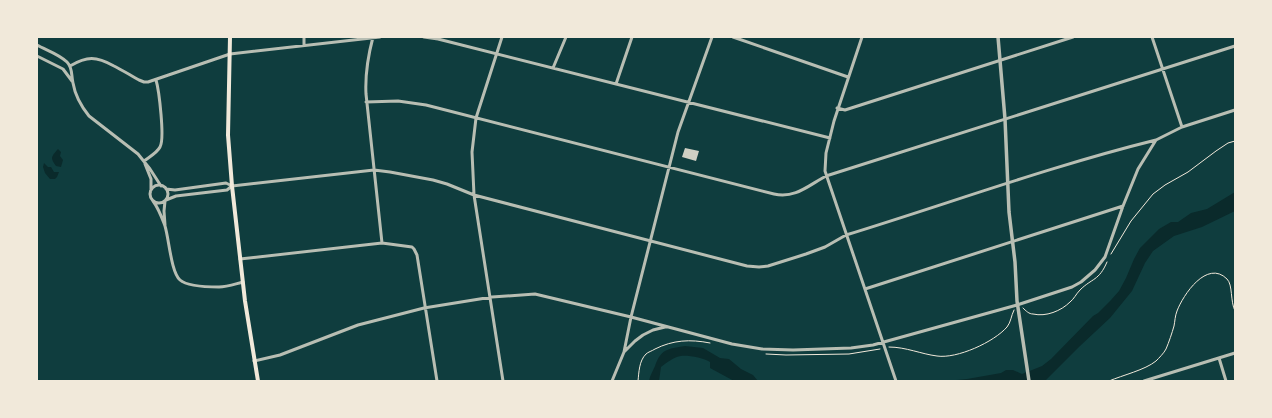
<svg xmlns="http://www.w3.org/2000/svg" width="1272" height="418" font-family="'Varela Round',sans-serif">
  <style>
    .water { fill: #0a2a2b }
    .building { fill: #cfcfc3 }
    .lines { fill: none; stroke-linecap: round; stroke-linejoin: round }
    .path { stroke: #f1e9da; stroke-width: 1 }
    .minor { stroke: #b8beb3; stroke-width: 3 }
    .tertiary { stroke: #b8beb3; stroke-width: 3.5 }
    .secondary { stroke: #f1e9da; stroke-width: 4 }
  </style>
  <rect width="100%" height="100%" fill="#0f3d3e"/>
  <path class="water" d="M58 149 61 152 60 156 63 160 61 167 56 166C50 158 51 157 58 149Z
    M44 163 48 167H51L54 172H59L57 177 55 179H50L45 173 43 167Z
    M1235 192V211L1202 227 1174 236 1153 251 1145 263 1132 291 1110 318 1080 346 1045 381H946L967 379 1001 373 1006 370H1013L1022 374 1042 366 1051 359 1093 316 1098 313 1111 300 1119 291 1126 278 1134 259 1140 248 1159 229 1171 222H1178L1191 213 1207 209Z
    M685 346 703 348 720 358 729 359 741 369 753 375 758 381H734L710 368V362C704 358 688 355 681 356 674 357 666 363 661 367L659 381H649C650 375 653 371 655 366 661 349 667 349 685 346Z"/>
  <path class="building" d="M685 148 699 151 696 161 682 157Z"/>
  <g class="lines">
    <path class="path" d="M1111 254 1131 221 1153 194 1165 185 1188 172 1216 151 1228 143 1235 141
      M1023 308C1026 311 1029 314 1033 314 1046 317 1061 311 1070 302 1074 299 1076 294 1080 290 1092 278 1099 281 1107 262
      M889 347C906 347 921 354 937 356 957 359 994 342 1007 327 1011 322 1011 316 1014 310
      M766 354 786 355 849 354 880 349
      M638 381C639 372 639 361 646 354 648 352 652 351 655 349 673 340 690 339 710 343
      M1109 381C1123 375 1145 370 1156 361 1159 358 1164 353 1166 349 1169 342 1172 333 1174 326 1175 321 1175 316 1177 311 1183 295 1207 259 1227 279 1233 285 1230 301 1235 311"/>
    <path class="minor" d="M304 37V45
      M373 37C368 56 365 75 366 94L382 243
      M424 37 438 39 830 138
      M502 37 476 118 472 152 474 195 503 381
      M733 37 848 77
      M862 37 834 121 826 153 825 171 896 381
      M1152 37 1182 127
      M37 45C46 50 59 54 67 62 73 68 71 75 73 83 75 95 81 106 89 116L138 154 150 169 161 186
      M37 56 63 69 72 81
      M70 66C87 56 96 56 114 66 122 70 130 75 139 80L144 82H148L230 54 380 37
      M553 68 566 37
      M616 84 632 37
      M366 102 398 101 426 105 774 194C795 199 809 185 826 176L1235 46
      M837 108 845 110 1073 37
      M144 161C149 157 157 153 160 147 165 139 159 90 156 80
      M145 164 151 179V190
      M150 194a9 9 0 1 1 18 0a9 9 0 1 1-18 0Z
      M232 186 374 170 390 172 433 180 447 184 474 195 747 266 759 267 768 266 806 254 825 247 846 235C950 203 1051 166 1156 140
      M166 189 175 190 226 183 232 186
      M166 200 176 196 227 190 232 186
      M153 201C159 209 162 218 165 226 169 239 171 272 180 280 187 286 209 287 219 287 227 287 235 284 243 282
      M165 225 164 211 165 201
      M240 259 382 243 412 247 414 249 417 255 437 381
      M865 289 1123 206
      M624 352 631 317 678 132 712 37
      M1219 358 1226 381
      M254 361 280 355 358 325 393 316 424 308 492 297 535 294 631 317 732 344 762 349 793 350 851 348 873 345 1017 305 1072 287 1081 282 1095 270 1105 257 1123 206 1138 169 1156 140 1182 127 1235 110
      M612 381 624 352 635 341 643 335 653 330 665 327
      M1144 381 1235 353"/>
    <path class="tertiary" d="M998 37 1005 119 1009 212 1015 262 1017 301 1029 381"/>
    <path class="secondary" d="M230 37 228 135 232 186 245 301 258 381"/>
  </g>
  <rect width="1272" height="418" fill="none" stroke="#f1e9da" stroke-width="76"/>
</svg>
